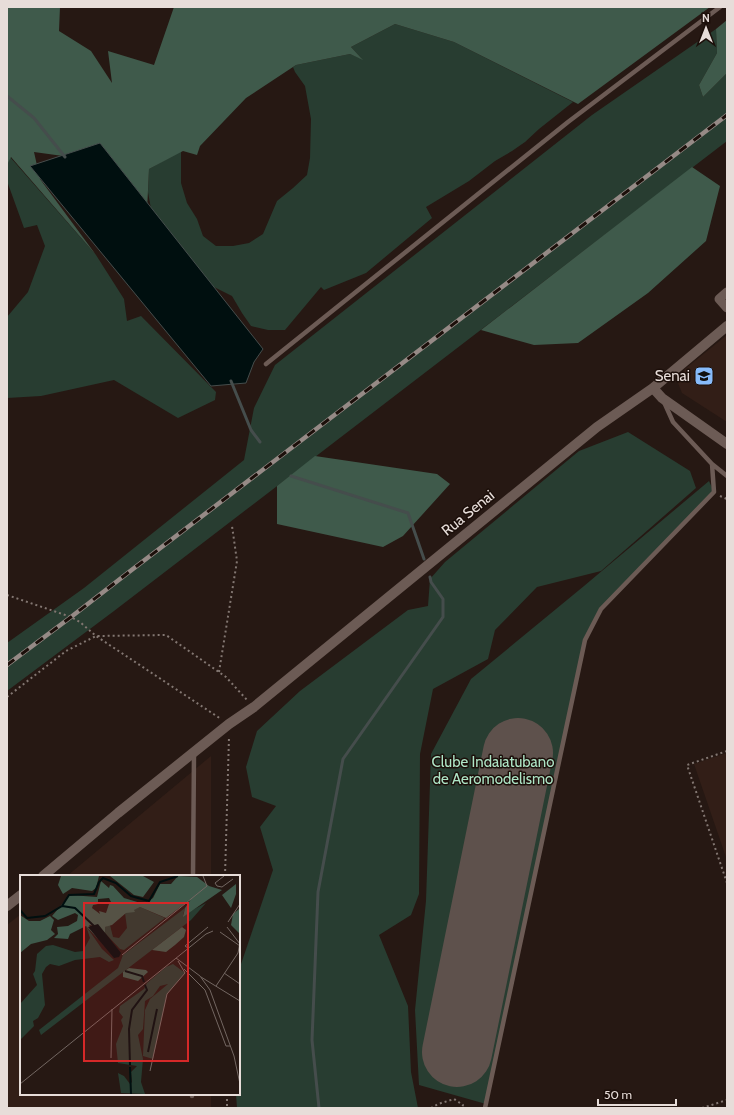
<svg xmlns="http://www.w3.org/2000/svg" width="734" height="1115" font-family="Cabin,sans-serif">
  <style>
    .built { fill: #321e17 }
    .green { fill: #283d31 }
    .forest { fill: #3f5a4b }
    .water { fill: #000f0f; stroke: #454d4c }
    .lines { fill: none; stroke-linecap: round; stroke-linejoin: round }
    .stream { stroke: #454d4c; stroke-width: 3 }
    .runway { stroke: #5e514c; stroke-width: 70 }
    .path { stroke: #837772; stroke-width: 2; stroke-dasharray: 2 3; stroke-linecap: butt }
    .service { stroke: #6c5b55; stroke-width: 4.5 }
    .minor { stroke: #6c5b55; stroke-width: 9 }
    .tertiary { stroke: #6c5b55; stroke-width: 10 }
    .rail-casing { stroke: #968a86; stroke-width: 4.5 }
    .rail { stroke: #1c0f0a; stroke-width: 3; stroke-dasharray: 9; stroke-linecap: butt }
    .labels { text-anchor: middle; stroke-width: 3; stroke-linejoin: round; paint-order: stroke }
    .poi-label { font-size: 15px; fill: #e7ddd9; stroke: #1c0f0a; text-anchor: end }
    .street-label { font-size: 15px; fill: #e7ddd9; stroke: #1c0f0a }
    .park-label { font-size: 15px; fill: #aee5c6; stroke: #1c0f0a }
    .inset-river { fill: none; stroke: #000f0f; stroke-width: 2 }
    .inset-road { fill: none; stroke: #736762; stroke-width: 1 }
    .view { fill: #d62828; fill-opacity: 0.15; stroke: #d62828; stroke-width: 2 }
    .inset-edge { fill: none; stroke: #e7ddd9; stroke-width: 2 }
  </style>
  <rect width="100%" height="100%" fill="#261813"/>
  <path class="built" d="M727 335V422L682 393 678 383 685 369Z
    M727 753V860L694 764Z
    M211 756V876H67Z
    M21 914V1094H211V1108H7V925Z"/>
  <path class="green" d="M395 24 454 42 573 102 539 129 525 142 512 151 495 161 469 181 426 207 432 218 366 273 324 290 321 287 285 330H268L251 326 242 313 232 296 212 286 151 209 148 192 149 169 181 151V183L187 203 197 219 203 236 216 246H233L249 243 263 234 277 201 293 188 307 175 310 158 311 119 305 86 295 72 293 67 296 65 350 54 362 59 351 47Z
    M716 29 717 53 699 85 703 97 727 73V141L114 611 7 691V643L84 588 244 460 254 408 275 365 592 115Z
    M10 157 96 255 124 299 127 321 141 316 216 392 215 400 178 418 114 380 41 396 7 398V317L28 292 45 246 37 225 24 228 7 181V165Z
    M628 432 690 471 696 488 601 571 537 587 495 630 488 659 433 689 420 754 419 894 411 915 379 935 408 1006 411 1072 418 1108H237L236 1094H239V970L273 870 260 827 276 806 252 797 246 767 257 731 300 691 408 610 428 606 430 579 445 562 579 451Z
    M709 481 714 492 601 609 585 640 486 1104 419 1085 415 1010 426 901 431 754 471 679 584 586Z"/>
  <path class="forest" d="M7 7H60L59 31 91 51 112 83 108 51 154 65 174 7H710L578 104 454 42 395 24 351 47 363 60 350 54 296 65 246 98 200 146 197 155 183 151 149 169 147 211 92 160 34 152 40 179 96 255 11 157 7 165Z
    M727 20V73L703 97 699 85 717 53 716 29Z
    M692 167 720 186 706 241 648 293 578 343 534 345 481 330Z
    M315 456 437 474 450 484 403 536 383 547 277 524V486Z"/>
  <path class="water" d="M100 143 263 349 254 362 246 383 211 386 30 166Z"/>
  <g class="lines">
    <path class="stream" d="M7 96 34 118 65 157
      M231 381 251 430 260 442
      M291 476 408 513 424 559
      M319 1108 312 1040 318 892 343 759 443 617V599L431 582 430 577"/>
    <path class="runway" d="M457 1052 518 753"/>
    <path class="path" d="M720 496 727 499
      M7 595 71 617 80 622 96 636 221 719
      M219 672 237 561 232 526
      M7 697 66 651 96 636 166 635 226 677 247 700
      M727 751 687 765 727 883
      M225 876 229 737
      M227 1094V1108
      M431 1108 438 1104 454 1099 463 1105 462 1108
      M702 1108 727 1100"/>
    <path class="service" d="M266 364 568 122 720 7
      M712 464 727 476
      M193 876 194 753
      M192 1096V1094
      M485 1108 585 640 601 609 714 492 712 464 673 422 664 402"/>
    <path class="minor" d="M727 292 719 299 727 308"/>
    <path class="tertiary" d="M653 388 662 398 727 444
      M43 876 118 813 229 724 254 707 597 427 653 388 727 326
      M7 906 21 895"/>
    <g class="rail-casing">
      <path id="rail" d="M7 665 71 617 129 572 727 115"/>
    </g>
    <use href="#rail" class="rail"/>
  </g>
  <defs>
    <g id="university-square" transform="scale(1)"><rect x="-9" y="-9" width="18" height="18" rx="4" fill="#87bbfb" stroke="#1c0f0a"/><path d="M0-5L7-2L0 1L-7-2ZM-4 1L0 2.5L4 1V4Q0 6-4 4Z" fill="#111"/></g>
  </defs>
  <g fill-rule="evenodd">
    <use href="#university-square" x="704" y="376"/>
  </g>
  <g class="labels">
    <g class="poi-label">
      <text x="690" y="381">Senai</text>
    </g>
    <g class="street-label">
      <text transform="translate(468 513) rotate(-39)" y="5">Rua Senai</text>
    </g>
    <g class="park-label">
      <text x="493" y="767">Clube Indaiatubano<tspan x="493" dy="17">de Aeromodelismo</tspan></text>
    </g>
  </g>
  <g transform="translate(20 875)">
    <rect width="220" height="220" fill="#261813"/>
    <path d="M186 28 171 45 21 160 19 155 98 93 103 80 165 33 163 40ZM120 32 145 43 104 75 100 74 85 58V52L90 50 93 62 99 63 107 53 105 38ZM66 51 82 74 94 85 89 87 80 82 55 85 39 91 30 89 26 92 22 99 25 130 18 143 13 146 14 151 0 165V129L17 110 13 99 15 96 17 79 26 71 33 70 55 77 63 76 70 63ZM153 89 165 98 147 119 133 184 123 181 125 135 130 124 148 109 140 111 133 121 125 126 123 154 118 160 123 184 121 207 125 219 101 218 98 198 104 201 110 209 112 207 111 197 117 191 98 188 96 169 103 151 101 145 103 142 99 137 100 131 124 114 127 108 146 92Z" fill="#283d31"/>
    <path d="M41 1H79L76 13 72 16 52 13 43 19 38 10ZM90 1H123L134 7 123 22 114 20ZM158 1 177 2 189 11 202 15 163 42 165 33 171 24 146 43 120 32 114 35 115 37 106 38 92 50 85 52V58L77 51 69 50 78 64 66 51 50 59 48 64 34 63 38 59 37 52 48 51 57 46 58 40 55 38 38 45 32 41 50 20 77 22 81 6 89 13 90 10 93 11 104 23 124 29 133 23 140 9H151ZM89 23 92 29H89L86 38 79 36 80 39 72 33 73 30 78 29V24ZM216 9V19L211 33 202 20ZM219 34 220 35V59L211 50 213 39ZM0 40 9 46H20L30 41 34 45 31 55 35 59 27 65 11 69 0 78ZM162 52 166 55 164 62 155 70 146 77 132 75ZM109 93 126 95 128 97 118 106 103 102V97Z" fill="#3f5a4b" fill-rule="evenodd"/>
    <path d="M78 49 101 78 99 82 94 83 68 52Z" fill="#000f0f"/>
    <path class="inset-river" d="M42 31 55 33 74 51M0 35 7 43 25 41 42 31 49 20 74 19 79 7 83 3 96 8 111 21 129 26 140 7 158 1M105 96 122 101 124 107M128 177 137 134M110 190 109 154 112 135 127 115 125 110M110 192 111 219"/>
    <path class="inset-road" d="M204 1 195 8 197 11 202 12 213 4M208 47 220 29M207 52 220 69M200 57 220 71M168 73 165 71 188 52M102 80 187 11 183 1M156 83 180 101 190 115 214 181 220 209M164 94 185 115 206 171H210M204 98 220 109M181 102 220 126M196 111 218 78 220 67M91 183 92 134M130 196 147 119 165 98 158 86M0 209 186 59 193 56"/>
    <path class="view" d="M64 28H168V186H64Z"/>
    <rect width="220" height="220" class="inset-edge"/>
  </g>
  <rect width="734" height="1115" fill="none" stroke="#e7ddd9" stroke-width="16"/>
  <g transform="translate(706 28)" stroke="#1c0f0a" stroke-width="3" paint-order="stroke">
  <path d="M0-3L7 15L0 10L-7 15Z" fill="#e7ddd9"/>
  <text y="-6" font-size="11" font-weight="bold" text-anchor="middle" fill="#e7ddd9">N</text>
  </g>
  <path d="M598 1099v6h78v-6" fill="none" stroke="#e7ddd9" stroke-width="2"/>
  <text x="604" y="1099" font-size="12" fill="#e7ddd9" stroke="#1c0f0a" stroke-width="3" paint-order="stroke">50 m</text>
</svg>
